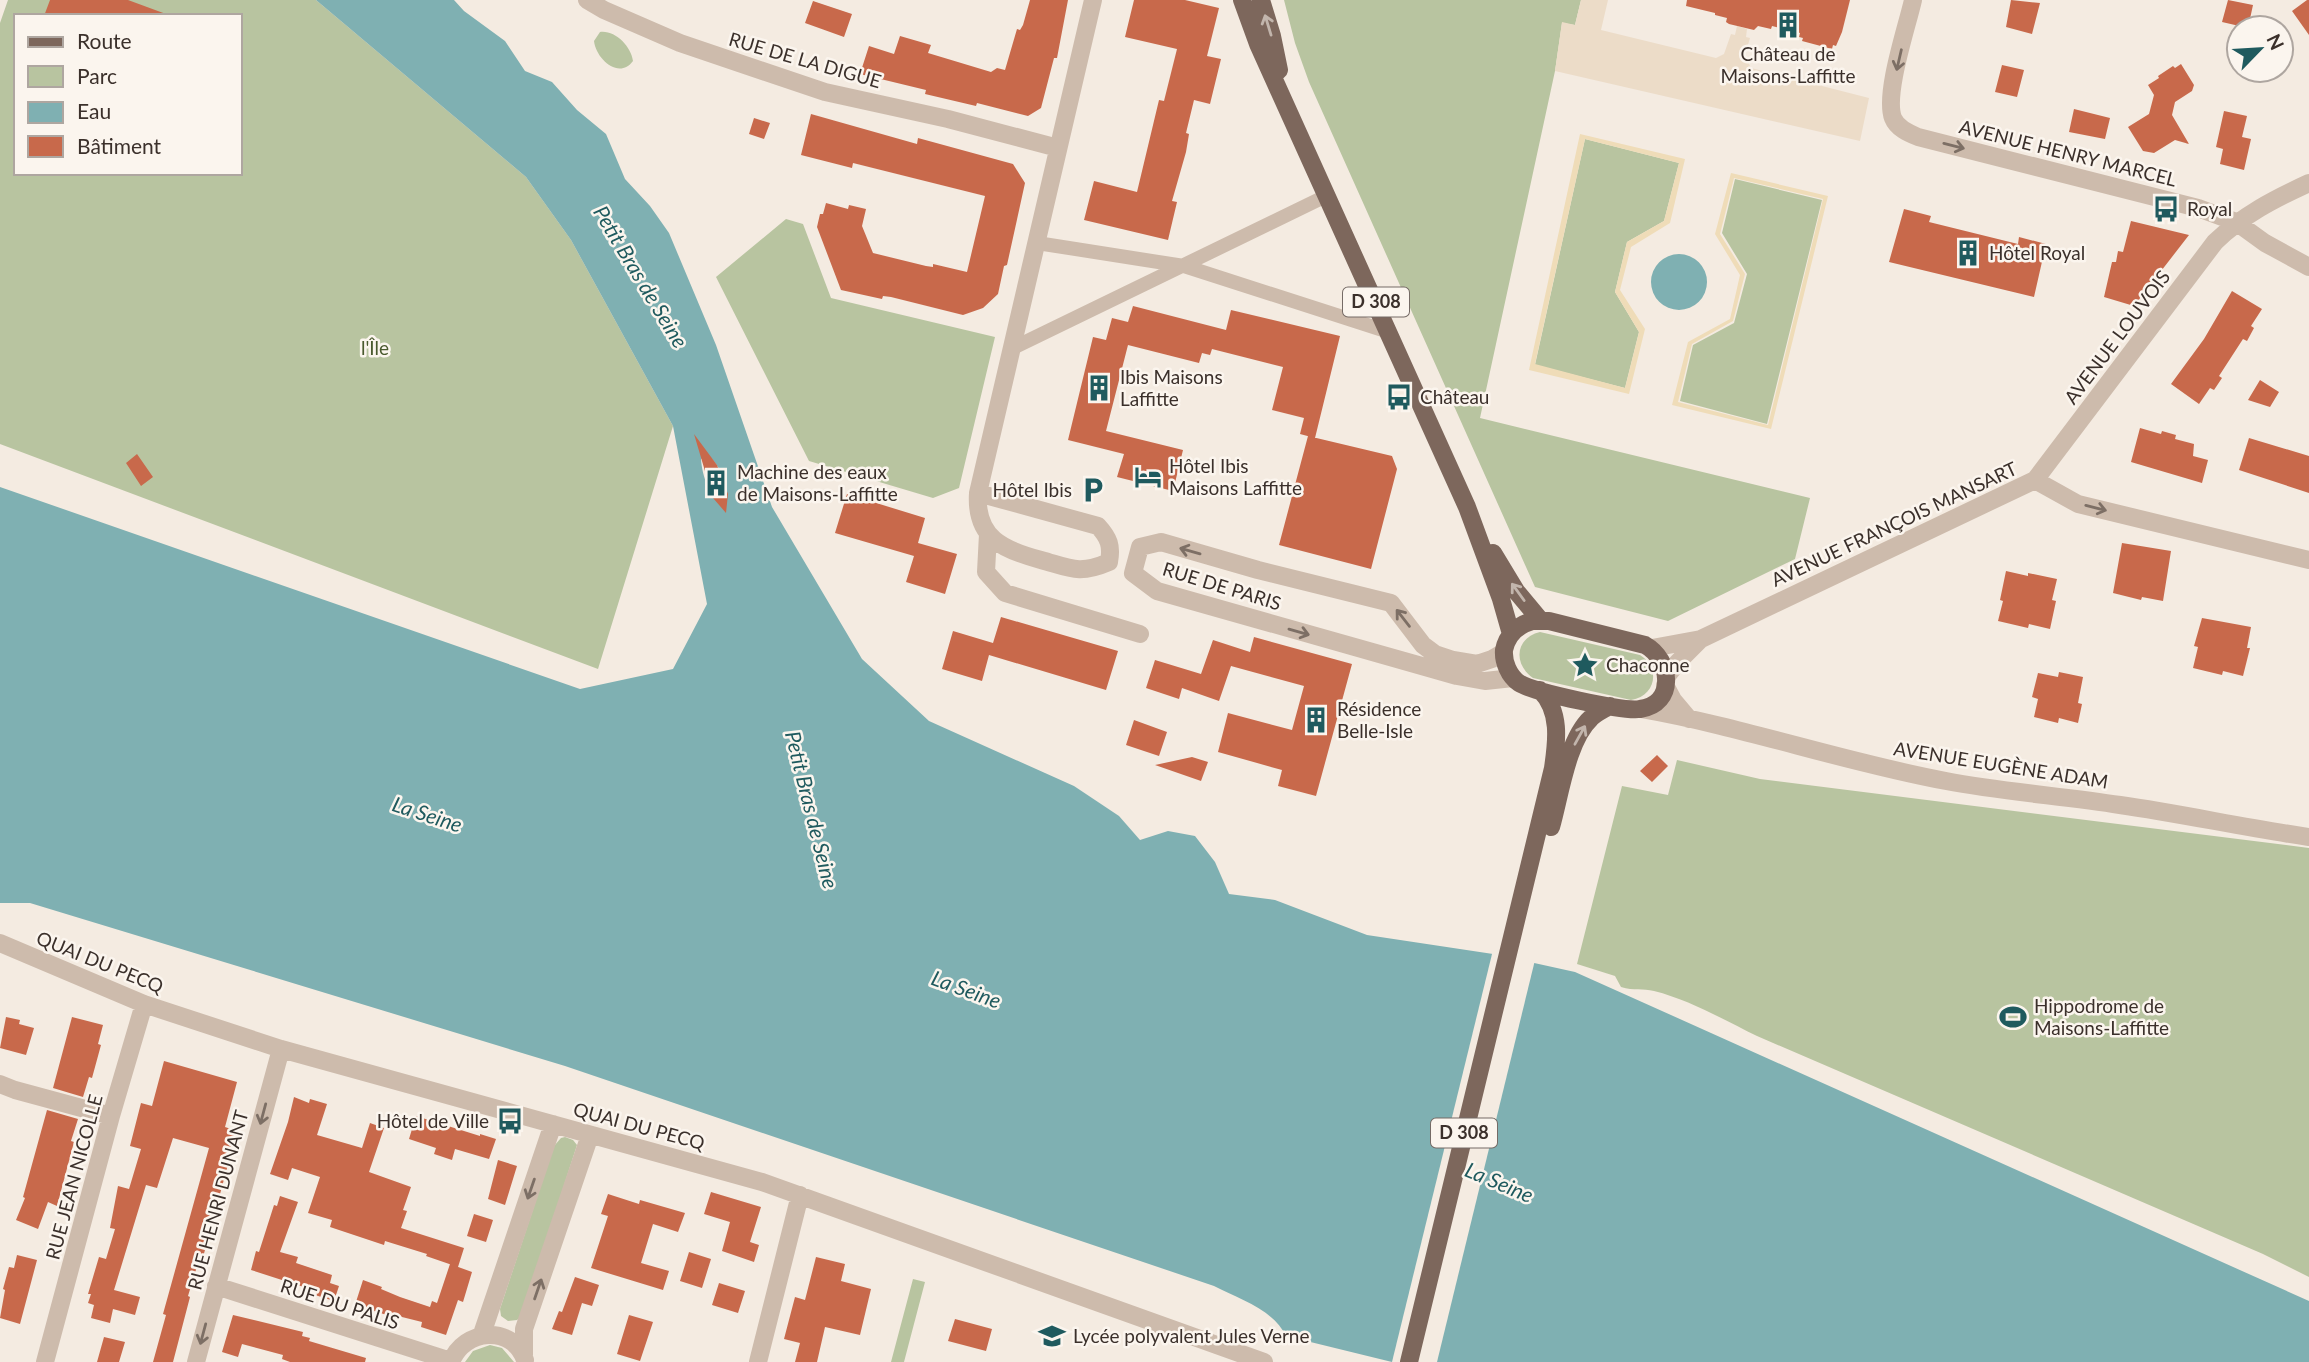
<svg xmlns="http://www.w3.org/2000/svg" width="2309" height="1362" font-family="Lato,sans-serif">
  <style>
    .green { fill: #b8c4a0; fill-rule: evenodd }
    .sand { fill: #efdcb8; fill-rule: evenodd }
    .plaza { fill: #ecdcc8 }
    .water { fill: #7fb0b2; fill-rule: evenodd }
    .pier { fill: #f4ebe1 }
    .building { fill: #c8694b }
    .lines { fill: none; stroke-linecap: round; stroke-linejoin: round }
    .pedestrian { stroke: #cdbbac; stroke-width: 14 }
    .minor { stroke: #cdbbac; stroke-width: 18 }
    .primary { stroke: #7d675c; stroke-width: 18 }
    .oneway { stroke: #c2b5ac }
    .oneway2 { stroke: #7d6f65 }
    .labels { text-anchor: middle; stroke-width: 5; stroke-linejoin: round; paint-order: stroke }
    .shield { fill: #fbf5ee; stroke: #756b66; stroke-width: 2 }
    .shield-label { font-size: 18px; font-weight: bold; fill: #3b302b }
    .poi-label { font-size: 19px; fill: #3b302b; stroke: #fbf5ee; text-anchor: start }
    .street-label { font-size: 19px; fill: #3b302b; stroke: #fbf5ee }
    .park-label { font-size: 19px; fill: #4a5a2e; stroke: #fbf5ee }
    .water-label { font-size: 21px; font-style: italic; fill: #1f5a5e; stroke: #fbf5ee }
  </style>
  <rect width="100%" height="100%" fill="#f4ebe1"/>
  <path class="green" d="M8 0H316L526 177 571 240 673 426 598 669 0 444V23ZM16 16H240V173H16Z
    M1284 0H1581L1575 25 1562 23 1555 71 1480 418 1810 498 1795 559 1668 621 1535 587 1309 82 1295 43Z
    M600 32C615 30 631 46 633 61 619 80 596 59 594 41Z
    M1585 139 1679 163 1664 221 1627 242 1615 292 1639 332 1625 388 1535 365Z
    M1735 179 1822 200 1767 424 1680 401 1693 345 1734 323 1747 274 1722 233Z
    M786 219 803 224 831 298 995 337 959 488 933 498 809 461 716 277Z
    M1540 632 1640 655C1661 668 1656 696 1631 700L1533 678C1513 664 1515 638 1540 632Z
    M1677 760 1760 779 2309 848V1277L2263 1254 1757 1036C1724 1020 1690 1000 1654 991 1643 988 1634 991 1621 987L1615 976 1577 964 1622 786 1668 795Z
    M565 1137 573 1140 577 1145 522 1316 517 1320 508 1321 501 1316 500 1309 554 1146 561 1138Z
    M913 1279 925 1282 904 1362H891Z
    M490 1345 502 1348 514 1362H465L473 1351Z"/>
  <path class="sand" d="M1580 134 1685 159 1670 223 1631 247 1620 290 1645 329 1629 394 1529 370ZM1585 139 1679 163 1664 221 1627 242 1615 292 1639 332 1625 388 1535 364Z
    M1731 173 1828 196 1771 429 1672 405 1688 342 1730 319 1740 275 1715 234ZM1734 178 1823 199 1768 425 1678 402 1692 344 1733 321 1745 274 1720 234Z"/>
  <path class="plaza" d="M1581 0H1608L1601 30 1716 58 1724 54 1731 34 1735 35 1737 26 1747 29 1746 37 1750 38 1745 55 1751 68 1869 98 1860 141 1555 71 1562 22 1575 25Z"/>
  <path class="water" d="M316 0H454L464 11 505 41 525 71 552 82 577 110 606 134 625 179 650 206 669 233 716 345 772 507 862 659 929 721 1074 786 1119 816 1140 840 1168 831 1195 836 1215 862 1229 894 1275 900 1367 935 1493 954 1575 972 2309 1301V1362H1392L1286 1336C1273 1309 1239 1299 1214 1286L565 1066 30 903H0V487L580 689 673 669 707 604 673 426 571 240 526 177ZM708 455C723 468 729 490 725 508 710 499 702 476 701 459Z
    M1651 282a28 28 0 1 1 56 0a28 28 0 1 1-56 0Z"/>
  <path class="pier" d="M1493 950 1535 960 1437 1362H1392Z"/>
  <path class="building" d="M50 0H128L166 14 44 16Z
    M1030 0H1068L1057 58H1054L1041 108 1028 116 977 103 976 106 925 94 926 90 860 74 869 46 894 54 900 36 931 45 928 53 991 72 997 68 1005 70 1017 29 1020 30 1023 25Z
    M1134 0H1185L1219 8 1207 56 1221 59 1210 104 1194 100 1186 133 1189 134 1186 152 1172 201 1177 202 1168 240 1084 220 1094 181 1137 192 1159 100 1164 101 1177 49 1125 37Z
    M1687 0H1850L1842 32 1836 46 1833 45 1832 49 1802 41 1803 38 1799 37 1800 33 1772 26 1771 29 1758 26 1754 30 1729 24 1726 22 1727 18 1715 15V13L1686 6Z
    M2011 0 2040 3 2032 34 2006 27Z
    M2228 0 2253 5 2248 28 2222 22Z
    M2307 0H2309V35L2292 11Z
    M813 1 852 14 844 37 805 23Z
    M2181 64 2194 85 2192 91 2175 102 2172 115 2189 144 2175 140 2154 153 2143 151 2128 127 2149 114 2154 95 2148 85 2159 78 2158 76 2173 66 2175 68Z
    M2002 65 2024 70 2017 97 1995 92Z
    M2074 109 2110 118 2105 139 2069 132Z
    M2224 111 2247 116 2242 137 2251 139 2244 170 2220 164 2223 149 2216 147Z
    M811 114 917 144 918 138 1013 164 1025 183 1007 265 1004 266 998 294 983 308 963 315 891 297 883 296 882 299 841 290 817 227 820 214H823L826 203 848 209 849 205 866 209 862 226 873 253 926 266 933 267V264L967 272 985 196 853 163 852 168 801 155Z
    M754 118 770 123 764 139 749 134Z
    M1904 209 1931 216 1929 222 2018 244 2019 237 2046 244 2034 297 1889 262Z
    M2131 221 2189 235 2134 306 2104 297 2112 262H2116L2118 251 2123 252Z
    M2232 291 2262 309 2251 326 2254 328 2247 341 2243 339 2219 376 2222 378 2214 390 2210 388 2199 404 2171 384 2204 339Z
    M1133 306 1226 330 1231 310 1340 336 1315 438 1300 434 1304 418 1272 410 1283 367 1212 349 1210 355 1202 353 1199 363 1128 345 1106 431 1183 450 1173 491 1117 477 1124 454 1068 440 1093 337 1106 340 1112 318 1128 322Z
    M2260 380 2279 392 2270 407 2248 400Z
    M2140 428 2161 434 2162 431 2176 435 2175 439 2194 444 2193 456 2208 460 2202 483 2131 462Z
    M694 434 717 465 728 494 726 513 713 498Z
    M1308 436 1392 456 1397 469 1371 569 1279 545Z
    M2249 438 2309 456V493L2239 470Z
    M137 454 153 477 141 486 126 463Z
    M847 494 925 518 918 543 957 554 945 594 906 582 914 556 835 533Z
    M2122 543 2171 551 2163 601 2142 597 2141 600 2113 593Z
    M2006 571 2028 576V573L2057 579 2052 600 2056 601 2050 629 2029 624 2028 628 1998 621 2003 601 2000 600Z
    M1001 617 1118 651 1106 690 989 655 982 681 942 669 953 631 993 643Z
    M2202 618 2251 627 2247 648H2250L2243 676 2223 671 2222 675 2193 668 2198 647 2194 646Z
    M1254 637 1352 664 1316 796 1278 786 1282 770 1218 752 1228 713 1292 730 1304 686 1231 666 1219 701 1182 688 1179 699 1146 688 1155 660 1201 674 1213 640 1250 652Z
    M2059 672 2083 677 2078 703 2082 704 2078 723 2059 718 2058 723 2034 717 2038 699 2032 697 2038 673 2058 677Z
    M1134 720 1167 732 1159 756 1126 745Z
    M1657 755 1668 766 1652 782 1640 771Z
    M1192 757 1208 762 1201 781 1155 765Z
    M6 1017 20 1020 19 1024 34 1028 26 1055 0 1048Z
    M72 1017 103 1025 98 1044 101 1045 92 1078 89 1077 83 1097 53 1088Z
    M164 1061 237 1082 225 1127 237 1131 202 1261 199 1260 188 1296 190 1297 173 1362H153L166 1315 163 1314 209 1148 173 1138 157 1188 146 1185 114 1290 140 1297 135 1315 113 1309 110 1323 91 1318 94 1305 88 1303 91 1294H88L99 1257 106 1259 115 1229 110 1228 118 1186 129 1189 141 1149 130 1146 141 1103 152 1106Z
    M294 1097 309 1103 310 1099 327 1104 317 1135 362 1148 370 1123 384 1128 369 1172 411 1187 403 1210 407 1211 401 1228 464 1248 458 1267 426 1256 427 1254 385 1241 384 1245 330 1227 332 1220 308 1213 320 1177 292 1168 288 1180 270 1174 288 1122Z
    M47 1110 78 1119 71 1141 74 1142 57 1206 48 1202 38 1229 16 1220 25 1198 23 1197Z
    M416 1116 480 1136V1134L496 1139 489 1159 455 1149 452 1160 434 1154 436 1148 409 1139Z
    M498 1160 517 1166 505 1205 488 1199Z
    M711 1192 761 1207 750 1242 759 1245 754 1262 722 1251 730 1222 704 1214Z
    M608 1194 639 1204 640 1200 685 1213 678 1232 653 1224 641 1263 669 1271 663 1290 591 1268 608 1216 601 1214Z
    M280 1196 298 1202 280 1252 298 1257 296 1263 332 1275 330 1283 339 1286 334 1301 315 1295 316 1291 251 1270 256 1251 259 1252 274 1205 277 1206Z
    M474 1214 493 1220 486 1242 467 1236Z
    M689 1252 711 1259 702 1288 680 1281Z
    M17 1255 37 1260 20 1324 0 1318 5 1290 3 1289 9 1267 14 1268Z
    M816 1257 845 1264 841 1281 871 1289 860 1335 825 1327 817 1362H795L800 1343 784 1339 795 1297 805 1300Z
    M450 1264 472 1272 463 1302 458 1300 446 1335 421 1327 422 1322 394 1315 393 1317 355 1305 363 1280 382 1287 381 1289 400 1297 430 1307 432 1301 437 1303Z
    M575 1277 599 1285 592 1306 582 1303 572 1335 552 1329 559 1311 562 1312Z
    M719 1283 745 1291 738 1313 712 1305Z
    M233 1315 303 1332 302 1336 310 1338 309 1341 366 1358 365 1362H290L282 1359 283 1355 242 1344 238 1357 222 1352Z
    M629 1315 653 1322 640 1361 617 1354Z
    M955 1319 992 1329 986 1351 948 1341Z
    M104 1337 125 1342 119 1362H97Z"/>
  <g class="lines">
    <path class="pedestrian" d="M1037 243 1184 266 1389 332
      M1013 348 1326 196"/>
    <path class="minor" d="M587 0 604 10 680 43 825 92 948 119 1058 148
      M1913 0C1907 27 1884 94 1893 118 1897 128 1908 133 1918 137L2198 208 2236 222 2265 243 2309 267
      M2035 480 2078 504 2309 560
      M978 493 1093 0
      M978 493 1098 526C1109 538 1112 546 1109 562 1079 575 1070 568 1041 560 1003 550 975 538 978 493Z
      M988 534 986 572 1005 593 1140 634
      M1652 648 1701 639 2035 480 2215 242C2243 215 2274 199 2309 183
      M1504 652 1492 659 1477 664 1453 660 1435 654 1423 645 1391 603 1258 570 1161 542 1140 547 1133 573 1157 591 1457 676 1485 681 1513 678
      M1667 676 1678 662 1699 641
      M1665 685 1673 700 1689 719
      M1641 709C1744 727 1843 762 1946 781 2004 792 2063 796 2120 805 2183 814 2246 828 2309 837
      M0 943 144 1004 281 1049 762 1182 1264 1362
      M0 1084 15 1090 111 1116
      M216 1286 451 1361
      M482 1334 553 1124
      M524 1355V1329L590 1135
      M45 1362 111 1116 144 1004
      M196 1362 281 1049
      M451 1362C464 1329 512 1324 525 1360
      M758 1362 800 1195"/>
    <path class="primary" d="M1242 0 1258 44 1467 507 1501 599 1511 634
      M1261 0 1272 36 1279 70
      M1493 553 1516 591 1541 621
      M1532 621H1549L1645 645C1672 660 1676 704 1640 709 1624 712 1533 692 1519 683 1509 676 1503 662 1504 650 1507 635 1518 625 1532 621Z
      M1551 827C1560 796 1567 740 1591 718 1596 713 1604 709 1610 706
      M1409 1362 1553 768C1557 741 1561 711 1540 690"/>
  </g>
  <defs><path id="oneway-shaft" d="M-6 0H5M1.5-3L5.5 0L1.5 3" fill="none" stroke-width="1.6" stroke-linecap="round" stroke-linejoin="round" transform="scale(1.75)"/></defs>
  <g class="oneway">
    <use href="#oneway-shaft" transform="translate(1268 25) rotate(-107)"/>
    <use href="#oneway-shaft" transform="translate(1518 592) rotate(-126)"/>
    <use href="#oneway-shaft" transform="translate(1580 735) rotate(-61)"/>
  </g>
  <g class="oneway2">
    <use href="#oneway-shaft" transform="translate(1899 60) rotate(103)"/>
    <use href="#oneway-shaft" transform="translate(1954 146) rotate(14)"/>
    <use href="#oneway-shaft" transform="translate(2096 508) rotate(14)"/>
    <use href="#oneway-shaft" transform="translate(1190 551) rotate(-164)"/>
    <use href="#oneway-shaft" transform="translate(1403 618) rotate(-128)"/>
    <use href="#oneway-shaft" transform="translate(1299 632) rotate(16)"/>
    <use href="#oneway-shaft" transform="translate(263 1114) rotate(105)"/>
    <use href="#oneway-shaft" transform="translate(531 1189) rotate(109)"/>
    <use href="#oneway-shaft" transform="translate(538 1289) rotate(-71)"/>
    <use href="#oneway-shaft" transform="translate(203 1334) rotate(105)"/>
  </g>
  <defs>
    <g id="building-bare" transform="scale(2.1)"><path d="M-4-6H4V6H1V3H-1V6H-4ZM-2.5-4.3h1.7v1.8h-1.7ZM.8-4.3h1.7v1.8H.8ZM-2.5-1h1.7V.8h-1.7ZM.8-1h1.7V.8H.8Z" fill="#1f5a5e" stroke="#fbf5ee" stroke-width="2.5" paint-order="stroke"/></g>
    <g id="bus-bare" transform="scale(2.1)"><path d="M-5-6H5V4H4V6H2V4H-2V6H-4V4H-5ZM-3.5-4V0h7V-4ZM-3.5 1.2v1.5H-2V1.2ZM2 1.2v1.5H3.5V1.2Z" fill="#1f5a5e" stroke="#fbf5ee" stroke-width="2.5" paint-order="stroke"/></g>
    <g id="hotel-bare" transform="scale(2.1)"><path d="M-6-4.5h1.5V1H6V5H4.5V3h-9V5H-6ZM-4 0a1.8 1.8 0 1 1 3.6 0ZM.5 0V-2.5h3Q6-2.5 6 0Z" fill="#1f5a5e" stroke="#fbf5ee" stroke-width="2.5" paint-order="stroke"/></g>
    <g id="parking-bare" transform="scale(2.1)"><path d="M-3.5-5.5H1a3.5 3.5 0 0 1 0 7H-1V5.5H-3.5ZM-1-3.4V-.6H.8a1.4 1.4 0 0 0 0-2.8Z" fill="#1f5a5e" stroke="#fbf5ee" stroke-width="2.5" paint-order="stroke"/></g>
    <g id="sight-bare" transform="scale(2.1)"><path d="M0-6L1.8-2.2L6-1.7L2.9 1.2L3.7 5.4L0 3.3L-3.7 5.4L-2.9 1.2L-6-1.7L-1.8-2.2Z" fill="#1f5a5e" stroke="#fbf5ee" stroke-width="2.5" paint-order="stroke"/></g>
    <g id="stadium-bare" transform="scale(2.1)"><path d="M0-5a6.5 5 0 1 0 0 10a6.5 5 0 1 0 0-10ZM-3.5-1.8h7v3.6h-7Z" fill="#1f5a5e" stroke="#fbf5ee" stroke-width="2.5" paint-order="stroke"/></g>
    <g id="school-bare" transform="scale(2.1)"><path d="M0-5L7-2L0 1L-7-2ZM-4 1L0 2.5L4 1V4Q0 6-4 4Z" fill="#1f5a5e" stroke="#fbf5ee" stroke-width="2.5" paint-order="stroke"/></g>
  </defs>
  <g fill-rule="evenodd">
    <use href="#building-bare" x="1788" y="25"/>
    <use href="#bus-bare" x="2166" y="209"/>
    <use href="#building-bare" x="1968" y="253"/>
    <use href="#building-bare" x="1099" y="388"/>
    <use href="#bus-bare" x="1399" y="397"/>
    <use href="#hotel-bare" x="1148" y="477"/>
    <use href="#building-bare" x="716" y="483"/>
    <use href="#parking-bare" x="1093" y="490"/>
    <use href="#sight-bare" x="1585" y="665"/>
    <use href="#building-bare" x="1316" y="720"/>
    <use href="#stadium-bare" x="2013" y="1017"/>
    <use href="#bus-bare" x="510" y="1121"/>
    <use href="#school-bare" x="1052" y="1336"/>
  </g>
  <g class="labels">
    <g class="shield">
      <rect x="1343" y="287.5" width="66" height="29" rx="5"/>
      <rect x="1431" y="1118.5" width="66" height="29" rx="5"/>
    </g>
    <g class="shield-label">
      <text x="1376" y="308">D 308</text>
      <text x="1464" y="1139">D 308</text>
    </g>
    <g class="poi-label">
      <text x="1788" y="61" text-anchor="middle">Château de<tspan x="1788" dy="22">Maisons-Laffitte</tspan></text>
      <text x="2187" y="216">Royal</text>
      <text x="1989" y="260">Hôtel Royal</text>
      <text x="1120" y="384">Ibis Maisons<tspan x="1120" dy="22">Laffitte</tspan></text>
      <text x="1420" y="404">Château</text>
      <text x="1169" y="473">Hôtel Ibis<tspan x="1169" dy="22">Maisons Laffitte</tspan></text>
      <text x="737" y="479">Machine des eaux<tspan x="737" dy="22">de Maisons-Laffitte</tspan></text>
      <text x="1072" y="497" text-anchor="end">Hôtel Ibis</text>
      <text x="1606" y="672">Chaconne</text>
      <text x="1337" y="716">Résidence<tspan x="1337" dy="22">Belle-Isle</tspan></text>
      <text x="2034" y="1013">Hippodrome de<tspan x="2034" dy="22">Maisons-Laffitte</tspan></text>
      <text x="489" y="1128" text-anchor="end">Hôtel de Ville</text>
      <text x="1073" y="1343">Lycée polyvalent Jules Verne</text>
    </g>
    <g class="street-label">
      <text transform="translate(805 60) rotate(16)" y="7">RUE DE LA DIGUE</text>
      <text transform="translate(2068 153) rotate(14)" y="7">AVENUE HENRY MARCEL</text>
      <text transform="translate(2117 337) rotate(-53)" y="7">AVENUE LOUVOIS</text>
      <text transform="translate(1894 524) rotate(-25)" y="7">AVENUE FRANÇOIS MANSART</text>
      <text transform="translate(1222 586) rotate(17)" y="7">RUE DE PARIS</text>
      <text transform="translate(2001 765) rotate(9)" y="7">AVENUE EUGÈNE ADAM</text>
      <text transform="translate(100 962) rotate(22)" y="7">QUAI DU PECQ</text>
      <text transform="translate(639 1126) rotate(15)" y="7">QUAI DU PECQ</text>
      <text transform="translate(74 1177) rotate(-75)" y="7">RUE JEAN NICOLLE</text>
      <text transform="translate(218 1200) rotate(-75)" y="7">RUE HENRI DUNANT</text>
      <text transform="translate(340 1304) rotate(18)" y="7">RUE DU PALIS</text>
    </g>
    <g class="park-label">
      <text x="375" y="355">l'Île</text>
    </g>
    <g class="water-label">
      <text transform="translate(640 277) rotate(59)" y="7">Petit Bras de Seine</text>
      <text transform="translate(811 810) rotate(76)" y="7">Petit Bras de Seine</text>
      <text transform="translate(427 815) rotate(18)" y="7">La Seine</text>
      <text transform="translate(966 990) rotate(20)" y="7">La Seine</text>
      <text transform="translate(1499 1183) rotate(23)" y="7">La Seine</text>
    </g>
  </g>
  <rect x="14" y="14" width="228" height="161" fill="#fbf5ee" stroke="#aea6a0" stroke-width="2"/>
  <rect x="28" y="37" width="35" height="10" fill="#7d675c" stroke="#aea6a0" stroke-width="2"/>
  <text x="77" y="49" font-size="21" fill="#3b302b">Route</text>
  <rect x="28" y="66" width="35" height="21" fill="#b8c4a0" stroke="#aea6a0" stroke-width="2"/>
  <text x="77" y="84" font-size="21" fill="#3b302b">Parc</text>
  <rect x="28" y="102" width="35" height="21" fill="#7fb0b2" stroke="#aea6a0" stroke-width="2"/>
  <text x="77" y="119" font-size="21" fill="#3b302b">Eau</text>
  <rect x="28" y="136" width="35" height="21" fill="#c8694b" stroke="#aea6a0" stroke-width="2"/>
  <text x="77" y="154" font-size="21" fill="#3b302b">Bâtiment</text>
  <g transform="translate(2260 49) rotate(65)"><circle r="33" fill="#fbf5ee" stroke="#aea6a0" stroke-width="2"/>
  <path d="M0-5L12 26L0 18L-12 26Z" fill="#1f5a5e"/>
  <text y="-10" font-size="19" font-weight="bold" text-anchor="middle" fill="#3b302b">N</text>
  </g>
</svg>
